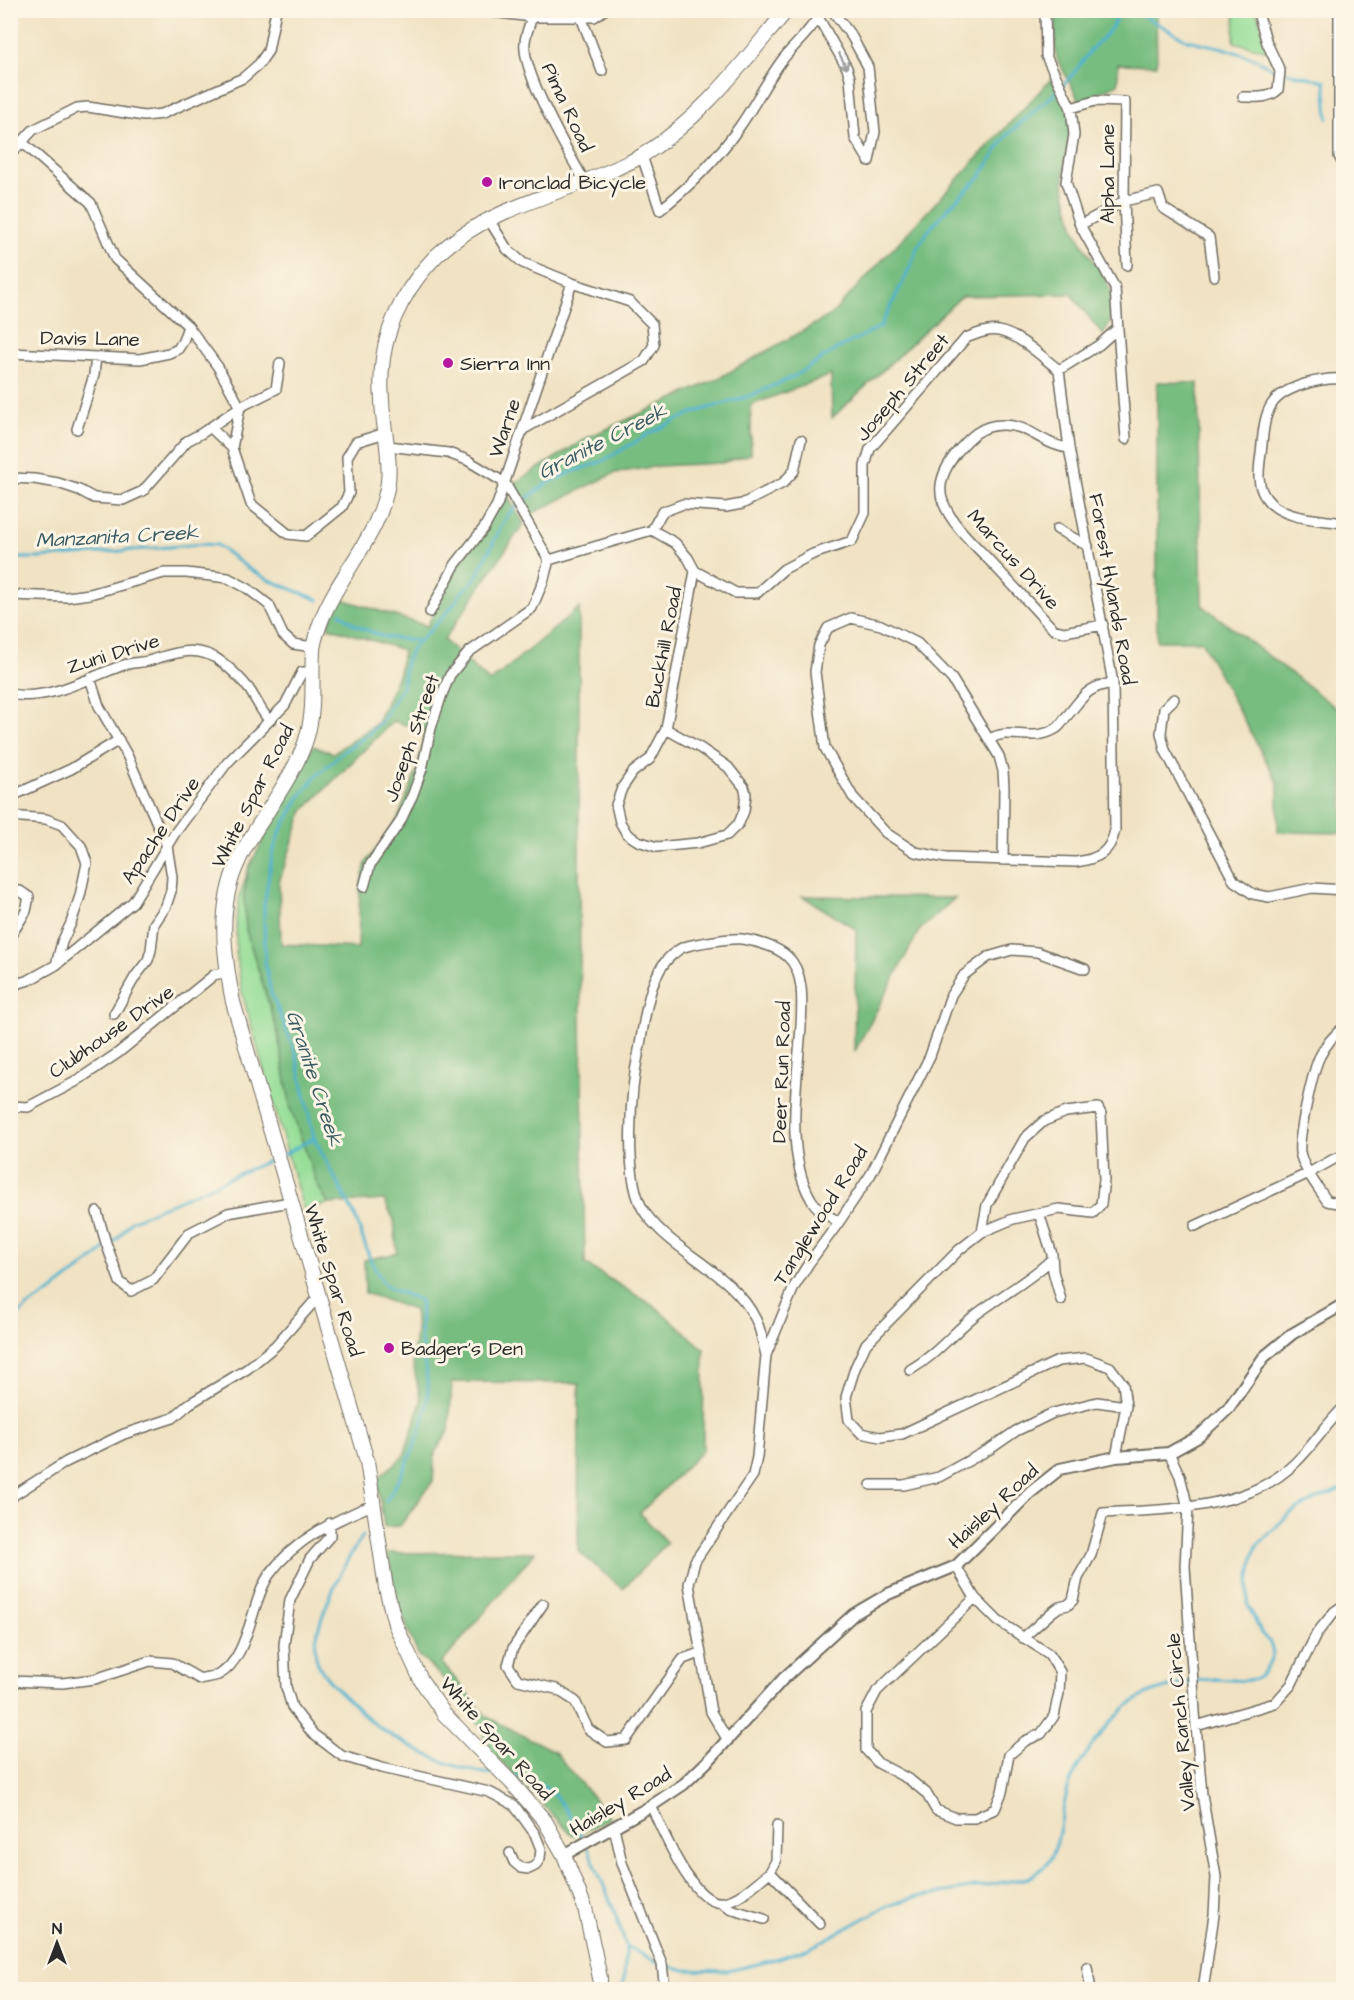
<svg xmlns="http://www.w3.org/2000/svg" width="1354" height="2000" font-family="'Architects Daughter',sans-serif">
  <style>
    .green { fill: #96de98; stroke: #608462; stroke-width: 1.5 }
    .forest { fill: #78bd80; stroke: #527456; stroke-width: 1.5; fill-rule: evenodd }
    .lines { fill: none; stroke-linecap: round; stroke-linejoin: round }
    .stream { stroke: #50b3cf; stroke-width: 3 }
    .minor-casing { stroke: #706b60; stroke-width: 12 }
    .tertiary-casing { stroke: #706b60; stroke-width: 14 }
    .primary-casing { stroke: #706b60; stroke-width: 16 }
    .minor { stroke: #fff; stroke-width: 9 }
    .tertiary { stroke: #fff; stroke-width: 10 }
    .primary { stroke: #fff; stroke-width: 14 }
    .oneway { stroke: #a0a0a0 }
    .poi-dot { fill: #b5179e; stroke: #fcf5e5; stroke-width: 2 }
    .labels { text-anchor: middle; stroke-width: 6; stroke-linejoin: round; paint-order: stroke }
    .street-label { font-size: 20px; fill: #2b2b2b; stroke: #fcf5e5 }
    .poi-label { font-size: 20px; fill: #2b2b2b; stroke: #fcf5e5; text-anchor: start }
    .water-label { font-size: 21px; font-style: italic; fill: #385b64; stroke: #fcf5e5 }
  </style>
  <rect width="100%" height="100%" fill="#fcf5e5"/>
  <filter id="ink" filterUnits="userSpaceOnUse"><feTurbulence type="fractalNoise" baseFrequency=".0167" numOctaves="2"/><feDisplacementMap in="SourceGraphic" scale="12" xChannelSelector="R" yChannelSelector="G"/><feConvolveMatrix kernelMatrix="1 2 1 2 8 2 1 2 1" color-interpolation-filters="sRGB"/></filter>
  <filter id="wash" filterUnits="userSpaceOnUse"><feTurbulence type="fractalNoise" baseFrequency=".008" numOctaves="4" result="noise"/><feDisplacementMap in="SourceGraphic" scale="24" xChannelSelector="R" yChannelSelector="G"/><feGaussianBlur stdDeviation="1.35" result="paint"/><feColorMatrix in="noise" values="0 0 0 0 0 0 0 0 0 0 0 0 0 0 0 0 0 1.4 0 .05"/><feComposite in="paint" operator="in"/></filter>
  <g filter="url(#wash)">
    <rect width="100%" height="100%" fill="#f0e2c3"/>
    <path class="green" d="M1235 11H1256L1271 52 1234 42Z
      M249 867 244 895 246 930 277 1030 291 1109 317 1184 328 1204 303 1209 242 993 236 952V919L240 895Z"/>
    <path class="forest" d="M1056 11H1156L1157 65 1118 64V84L1080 102 1057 59 1055 46Z
      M1051 79C1056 88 1064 97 1068 106 1076 128 1064 157 1064 179 1064 192 1071 216 1075 228 1089 266 1133 292 1103 335L1071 294 962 296 832 418 831 375 751 405V454L722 463 659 466 615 473 531 514 513 484 587 438 717 379 831 315Z
      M1157 382 1198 383 1202 605 1343 713V833L1278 832V783L1201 641H1157Z
      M505 493 524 523 444 640 490 682 579 608V891L585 1264 657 1308 704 1349 703 1450 640 1513 667 1543 623 1589 578 1551 579 1383 452 1382 449 1431 435 1452 433 1481 400 1526 384 1527 377 1479 404 1456 421 1401 413 1364 416 1330 414 1310 365 1293 364 1260 397 1253 394 1220 384 1200 328 1204 317 1184 291 1109 277 1030 246 930 244 895 249 867 313 746 333 753 376 724 399 673 403 650 328 627 339 598 427 626 458 566ZM393 721 425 731 418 768 398 819 366 863 360 888 358 948 281 944 279 882 303 811Z
      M802 896 955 898 919 931 854 1053 856 929Z
      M535 1552 442 1663 487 1717 554 1751 610 1818 576 1836 570 1833 486 1746 480 1725 459 1693 418 1655 399 1607 387 1553Z"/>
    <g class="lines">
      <path class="stream" d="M1133 10 1187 40 1223 48 1253 58 1276 70 1325 81 1328 118
        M1063 85C1074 74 1082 62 1091 50 1103 35 1114 32 1118 10
        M10 558H39L204 544 217 545 249 569 269 580 319 600
        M340 613 355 625 384 637 418 641
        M281 1156 314 1138
        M10 1323 27 1307 52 1291 92 1260 119 1237 131 1221 275 1158
        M386 1501C403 1475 428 1423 428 1391 428 1374 422 1357 421 1341 419 1327 422 1313 420 1300L391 1289 382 1281 370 1259 355 1216 314 1138 296 1054 271 993 265 962 264 906 272 855 279 834 299 798 315 777 344 751 366 736 382 720 402 687 406 661 413 647 442 618 455 603 461 593 475 579 501 527 508 515 518 505 549 482 572 472 603 461 650 433 692 413 749 396 793 377 837 349 880 327 907 274 917 248 928 231 948 208 980 177 1007 135 1059 90
        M363 1536C346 1557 310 1631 316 1657 319 1671 332 1684 342 1694 350 1701 357 1709 365 1716 395 1743 452 1770 492 1774
        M516 1776C553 1781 567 1811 584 1840
        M587 1846 614 1910 626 1946 623 1990
        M626 1946 657 1962
        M663 1965 685 1970 728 1971 762 1963 810 1948 885 1907 912 1898 1028 1878C1035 1873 1045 1868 1049 1861 1061 1843 1061 1807 1069 1786 1077 1762 1114 1713 1136 1700 1154 1689 1193 1680 1215 1679 1229 1679 1247 1684 1260 1676 1267 1671 1270 1661 1273 1653L1270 1643 1261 1633 1248 1605V1589L1253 1557 1257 1546 1288 1515 1312 1501 1344 1488"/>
    </g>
  </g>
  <g filter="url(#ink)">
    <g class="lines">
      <g class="minor-casing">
        <path id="minor" d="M476 10 532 17H594L604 10
          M533 10C532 21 526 31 525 42 521 72 569 154 585 182
          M814 10 847 68 850 78 855 138 869 161
          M832 10 852 37 868 67 875 132 869 161
          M1045 10 1046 56 1071 108 1074 135 1066 182 1080 225 1115 288 1126 439
          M1339 10V156L1344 166
          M581 17 602 71
          M1243 97C1256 97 1268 99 1278 90L1280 71 1267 43 1257 10
          M1071 108 1095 101 1125 102 1124 201 1127 265
          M22 142 91 203 115 259 188 326 218 367 240 407
          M10 155 33 130 77 108 88 107 144 116 162 114 243 78 259 64 268 51 276 10
          M642 156 660 210C690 186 718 158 740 126 754 106 765 84 780 63 791 47 808 35 818 17
          M488 218 507 249 523 263 572 283 630 302 652 324 654 345 644 361 524 429
          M1080 225 1124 201 1158 193 1163 208 1209 237 1214 276
          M10 353 140 359 169 353 178 349 183 341 188 326
          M1344 379C1323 377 1284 386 1272 404 1263 417 1263 438 1261 453 1259 468 1256 485 1266 498 1281 520 1320 519 1344 523
          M240 407 232 448 251 504 288 534 306 536 342 507 349 493 347 457 356 442 385 433
          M211 428 232 448
          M77 429 94 375 96 357
          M1069 448C1044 446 1029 424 1002 425 981 425 970 437 957 452 946 466 936 484 943 502 952 525 972 542 988 559 1010 582 1032 606 1053 629L1064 632 1103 625
          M10 478 34 479 58 483 79 490 94 498 123 500 143 491 187 441 202 433 240 407 276 389 280 363
          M1057 529 1088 546
          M652 530 662 512 683 504 726 507 742 504 783 483 794 471 801 440
          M549 560 652 530 675 543 688 558 695 571 736 593H757L784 569 813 554 852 541 865 513V466L870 449 966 338C976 334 988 329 999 331 1021 336 1042 357 1059 370L1099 345 1117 329
          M10 595 67 597 90 594 164 573H186L228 578 247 588 269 605 283 635 293 644 313 647
          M430 612 455 565 484 528 497 505 572 283
          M90 678 99 706 127 755 167 846 172 877 171 891 166 906 154 924 151 950 148 960 135 977 114 1014
          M10 694C48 702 87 678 121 666 130 662 139 663 148 661 176 653 197 643 223 663 232 670 242 680 249 689 256 699 261 711 269 720
          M1174 699 1164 709 1161 733 1165 750 1234 881 1253 894 1269 897 1312 888 1344 890
          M666 729 700 748 728 767 744 787 746 794 744 811 739 823 727 835 698 843 657 847 638 841 627 834 620 822 616 805 622 788 633 772 650 759 666 729 695 571
          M990 739C1010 726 1032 744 1057 728 1061 725 1063 721 1066 717 1083 698 1085 687 1113 683
          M10 797 71 769 119 740
          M10 816 46 819 62 825 81 846 87 863 80 896 71 923 62 942 56 965
          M1003 860 1004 788 1003 771 999 756 952 679 917 643 881 625 851 618 828 628 819 645 815 672 825 748 853 797 886 833 915 852 946 858 1076 862C1098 859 1110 853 1115 830L1113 683 1069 448 1059 370
          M364 887 370 865 400 822 413 794 422 769 431 728 441 697 450 675 469 652 532 608 543 582 549 560 505 483 467 460 448 453 388 446
          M10 893 20 891 29 897 26 911 10 937
          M10 986 29 980 56 965 133 902 175 833 227 763 285 705 302 672H314
          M1344 1027C1334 1035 1326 1044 1320 1056 1313 1069 1298 1138 1300 1152 1303 1169 1318 1187 1327 1201L1344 1204
          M10 1106 28 1107 75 1082 118 1053 214 975 227 972
          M97 1212 106 1243 120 1282 131 1291 153 1280 189 1233 228 1213 290 1202
          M1039 1213 1052 1254 1053 1271 1061 1300
          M1195 1226 1309 1173 1334 1159 1344 1156
          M982 1232 987 1205 1025 1138 1044 1121 1066 1112 1098 1108 1101 1114 1104 1180 1101 1204 1093 1213 1059 1209 1013 1219 982 1232 959 1250 866 1344 855 1368 846 1397 849 1420 861 1433 880 1437 902 1434 1058 1361 1086 1358 1110 1367 1123 1384 1126 1406 1116 1457
          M766 1355C763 1344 761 1330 756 1320 734 1273 676 1255 646 1214 622 1183 631 1087 639 1050 645 1020 648 974 673 954 676 952 680 948 684 947 696 943 730 938 742 939 756 941 778 947 788 957 805 973 802 1005 801 1026 798 1078 784 1153 811 1199 817 1210 829 1216 839 1222
          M910 1370C936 1355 951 1335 974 1316 1000 1296 1029 1281 1052 1259
          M1169 1453 1180 1476 1188 1508 1185 1567 1196 1726 1202 1794 1216 1877 1214 1915 1203 1990
          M871 1485H904L939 1477 990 1449 1016 1431 1053 1413 1097 1402 1126 1406
          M10 1500 14 1495 66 1462 124 1434 173 1418 189 1404 247 1369 275 1346 319 1296
          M330 1523V1536L310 1559 290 1600 284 1645 286 1687 292 1707 313 1734 342 1756 382 1768 489 1792 514 1805 535 1834 541 1849 540 1858 535 1866 529 1869 521 1868 514 1862 510 1853
          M956 1566 975 1598 998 1621 1049 1654 1060 1672 1059 1693 1054 1716 1041 1734 1025 1741 1009 1755 1002 1792 995 1809 975 1818H956L936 1810 926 1793 910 1780 878 1763 866 1750V1712L877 1691 975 1598
          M543 1604 513 1648 508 1665 518 1680 556 1689 575 1701 588 1729 607 1742 626 1740 683 1659 700 1653
          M1023 1638 1051 1613 1059 1607 1068 1605 1073 1600 1078 1578 1091 1555 1103 1513C1168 1509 1246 1511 1295 1463 1313 1446 1326 1424 1344 1407
          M10 1681 62 1683 95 1679 150 1661 172 1663 200 1679C205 1677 213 1677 218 1675 249 1660 251 1601 269 1575 295 1539 335 1520 375 1504
          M1196 1726 1275 1703 1291 1685 1317 1633 1334 1612 1344 1605
          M727 1739 711 1712 689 1584 695 1561 753 1475 757 1457 766 1355 794 1287 809 1263 839 1222 871 1174 930 1056 951 995 964 975 988 957 1012 950 1037 952 1085 969
          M651 1806C662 1828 693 1908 724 1902 741 1899 757 1882 770 1872L820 1924
          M614 1827 622 1863 662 1964 664 1981 663 1990
          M770 1872 776 1861 777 1825
          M722 1903 730 1909 764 1919
          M1087 1967 1091 1990"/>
      </g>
      <g class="tertiary-casing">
        <path id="tertiary" d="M564 1855 651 1806 684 1784 710 1759 783 1679 854 1614 888 1594 956 1566 1031 1492 1060 1469 1116 1457 1169 1453 1198 1437 1228 1409 1264 1357 1292 1334 1344 1304"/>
      </g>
      <g class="primary-casing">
        <path id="primary" d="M600 1990V1978L585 1908 564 1855 545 1821 511 1782 444 1714 421 1680 395 1624 386 1588 367 1461 233 1002C224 956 217 907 238 862 245 845 256 829 266 814 280 791 296 768 305 743 316 710 311 684 313 651 313 642 318 630 321 621 339 573 381 535 388 482 391 454 383 429 382 401 381 388 381 372 383 358 388 320 410 282 437 255 486 209 555 196 615 169 624 164 634 161 643 155 701 119 743 62 787 10"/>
      </g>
      <use href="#minor" class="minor"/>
      <use href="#tertiary" class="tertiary"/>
      <use href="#primary" class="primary"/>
    </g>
    <defs><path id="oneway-shaft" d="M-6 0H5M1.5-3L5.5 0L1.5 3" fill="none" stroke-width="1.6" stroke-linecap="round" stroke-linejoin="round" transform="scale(1.5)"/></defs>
    <use class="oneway" href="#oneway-shaft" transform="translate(843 61) rotate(63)"/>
  </g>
  <g class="poi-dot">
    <circle cx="487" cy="182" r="6"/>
    <circle cx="448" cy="363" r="6"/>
    <circle cx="389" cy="1348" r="6"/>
  </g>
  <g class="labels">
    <g class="street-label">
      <text transform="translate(568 107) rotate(65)" y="7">Pima Road</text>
      <text transform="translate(1107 174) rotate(-90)" y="7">Alpha Lane</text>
      <text transform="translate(90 338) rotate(1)" y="7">Davis Lane</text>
      <text transform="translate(902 387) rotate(-50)" y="7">Joseph Street</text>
      <text transform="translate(504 428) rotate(-71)" y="7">Warne</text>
      <text transform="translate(1014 559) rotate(48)" y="7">Marcus Drive</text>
      <text transform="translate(1113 589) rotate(80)" y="7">Forest Hylands Road</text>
      <text transform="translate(663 647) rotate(-79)" y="7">Buckhill Road</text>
      <text transform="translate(113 653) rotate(-17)" y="7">Zuni Drive</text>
      <text transform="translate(411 738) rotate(-71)" y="7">Joseph Street</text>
      <text transform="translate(252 796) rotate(-63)" y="7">White Spar Road</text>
      <text transform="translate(160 830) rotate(-56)" y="7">Apache Drive</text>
      <text transform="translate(111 1031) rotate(-35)" y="7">Clubhouse Drive</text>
      <text transform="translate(781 1072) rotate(-88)" y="7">Deer Run Road</text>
      <text transform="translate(820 1215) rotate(-58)" y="7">Tanglewood Road</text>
      <text transform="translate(334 1280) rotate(73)" y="7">White Spar Road</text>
      <text transform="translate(993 1506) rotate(-43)" y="7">Haisley Road</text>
      <text transform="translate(1180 1722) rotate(-95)" y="7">Valley Ranch Circle</text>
      <text transform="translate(497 1738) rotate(48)" y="7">White Spar Road</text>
      <text transform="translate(620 1801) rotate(-31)" y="7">Haisley Road</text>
    </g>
    <g class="poi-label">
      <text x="499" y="189">Ironclad Bicycle</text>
      <text x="460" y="370">Sierra Inn</text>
      <text x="401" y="1355">Badger's Den</text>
    </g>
    <g class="water-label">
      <text transform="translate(602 441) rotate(-27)" y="7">Granite Creek</text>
      <text transform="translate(117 536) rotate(-3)" y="7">Manzanita Creek</text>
      <text transform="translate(315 1078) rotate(72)" y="7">Granite Creek</text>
    </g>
  </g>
  <rect width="1354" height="2000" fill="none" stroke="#fcf5e5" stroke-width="36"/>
  <g transform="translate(57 1943)" stroke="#fcf5e5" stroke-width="4.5" paint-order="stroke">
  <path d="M0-4.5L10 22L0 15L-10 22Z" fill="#2b2b2b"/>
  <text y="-9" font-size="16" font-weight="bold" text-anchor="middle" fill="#2b2b2b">N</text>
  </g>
</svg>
